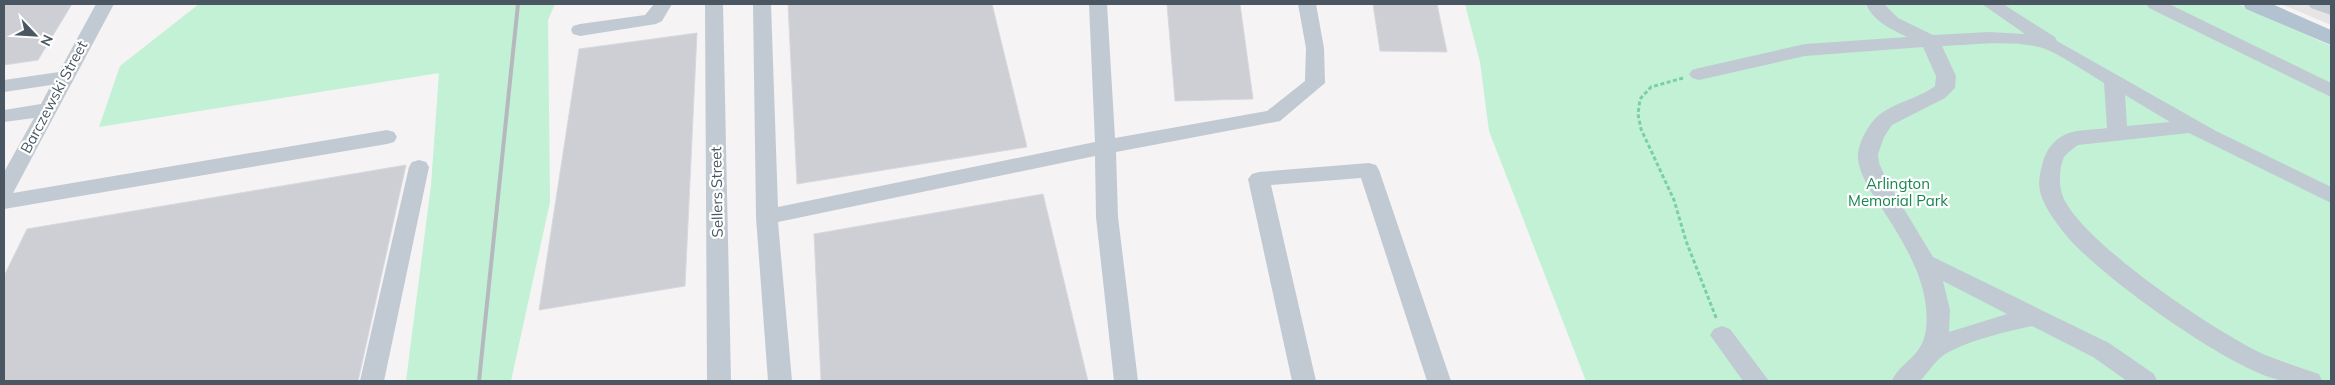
<svg xmlns="http://www.w3.org/2000/svg" width="2335" height="385" font-family="Mulish,sans-serif">
  <style>
    .education { fill: #e6e4e5 }
    .green { fill: #c3f1d5 }
    .building { fill: #cdcfd5; stroke: #d7d9de }
    .lines { fill: none; stroke-linecap: round; stroke-linejoin: round }
    .path { stroke: #7ad0a6; stroke-width: 3; stroke-dasharray: 4 2.5; stroke-linecap: butt }
    .minor { fill: #c1cad2; fill-rule: evenodd }
    .major { fill: #b3c2d1; fill-rule: evenodd }
    .rail { stroke: #b5b8bd; stroke-width: 4 }
    .labels { text-anchor: middle; stroke-width: 4.5; stroke-linejoin: round; paint-order: stroke }
    .street-label { font-size: 15px; fill: #4a5661; stroke: #fff }
    .park-label { font-size: 15px; fill: #17864f; stroke: #fff }
  </style>
  <rect width="100%" height="100%" fill="#f5f3f3"/>
  <path class="education" d="M2281 4H2331V25Z"/>
  <path class="green" d="M199 4H555L548 20 550 202 511 381H406L431 185 439 73 99 127 120 66Z
    M1465 4H2238L2331 46V381H1586L1489 131 1480 62Z"/>
  <path class="building" d="M4 4H72L38 60 4 65Z
    M788 4H992L1027 147 797 184Z
    M1167 4H1240L1253 99 1175 101Z
    M1373 4H1437L1447 52 1380 51Z
    M697 33 685 286 539 310 579 49Z
    M406 165 358 381H4V276L27 229Z
    M1043 194 1088 381H821L814 234Z"/>
  <g class="lines">
    <path class="path" d="M1683 78 1651 87 1640 99 1638 114 1641 129 1674 200 1686 241 1717 320"/>
    <path class="minor" d="M96 4H114L13 193 387 130 394 132 397 137 394 142 387 144 4 209V172L34 118 4 122V110L41 104 51 85 4 92V80L59 72Z
      M654 4H672L662 21 656 24 580 36 573 34 571 30 573 26 580 24 645 15Z
      M705 4H723L731 381H707Z
      M753 4H771L778 207 1095 142 1089 4H1107L1115 138 1267 111 1305 81 1306 48 1298 4H1316L1324 48 1325 83 1280 121 1116 152 1118 217 1138 381H1114L1096 217 1095 156 778 222 792 381H768L756 217Z
      M1866 4H1884L1898 18 1933 35 1989 32 2025 34 1982 4H2003L2055 37 2057 41 2216 131 2331 187V203L2189 133 2078 145C2074 148 2067 153 2064 157 2059 168 2059 184 2062 194 2078 241 2219 334 2265 355 2283 362 2301 368 2319 374L2322 381C2310 381 2296 383 2284 381 2235 374 2097 274 2065 234 2057 224 2045 208 2041 195 2038 185 2039 176 2042 166 2045 151 2052 141 2066 134 2078 129 2095 130 2107 128L2104 83C2087 73 2069 60 2050 51 2022 38 1973 45 1942 46L1956 76 1955 88 1945 98 1892 125 1884 137 1878 154 1879 163 1887 181 1933 257 2109 343 2154 374 2157 381H2127L2093 357 2032 326C2009 331 1957 343 1940 358 1933 364 1927 374 1920 381H1892C1901 360 1922 359 1926 329 1931 284 1904 243 1881 207 1872 193 1860 176 1858 159 1857 146 1865 131 1873 121 1888 103 1917 100 1935 86L1936 76 1923 47 1805 56 1699 80 1692 78 1689 74 1692 70 1699 68 1805 44 1907 37C1891 29 1873 21 1866 4ZM2125 95 2170 122 2127 126ZM1943 281 2007 314 1949 332 1950 310Z
      M2146 4H2169L2331 83V97L2149 8Z
      M2308 4H2331V15L2311 8Z
      M419 160 426 162 429 167 384 381H360L409 167 412 162Z
      M1369 163 1376 165 1379 170 1451 381H1427L1361 178 1271 185 1316 381H1292L1248 179 1252 174 1259 172Z
      M1722 326 1730 329 1769 381H1743L1710 335 1714 329Z"/>
    <path class="major" d="M2243 4H2272L2331 30V45L2246 9Z"/>
    <path class="rail" d="M479 381 518 4"/>
  </g>
  <g class="labels">
    <g class="street-label">
      <text transform="translate(54 97) rotate(-62)" y="5">Barczewski Street</text>
      <text transform="translate(717 192) rotate(-91)" y="5">Sellers Street</text>
    </g>
    <g class="park-label">
      <text x="1898" y="189">Arlington<tspan x="1898" dy="17">Memorial Park</tspan></text>
    </g>
  </g>
  <rect width="2335" height="385" fill="none" stroke="#4a5661" stroke-width="10"/>
  <g transform="translate(35 35) rotate(115)" stroke="#ffffff" stroke-width="4" paint-order="stroke">
  <path d="M0-4L9 19L0 12L-9 19Z" fill="#4a5661"/>
  <text y="-8" font-size="14" font-weight="bold" text-anchor="middle" fill="#4a5661">N</text>
  </g>
</svg>
